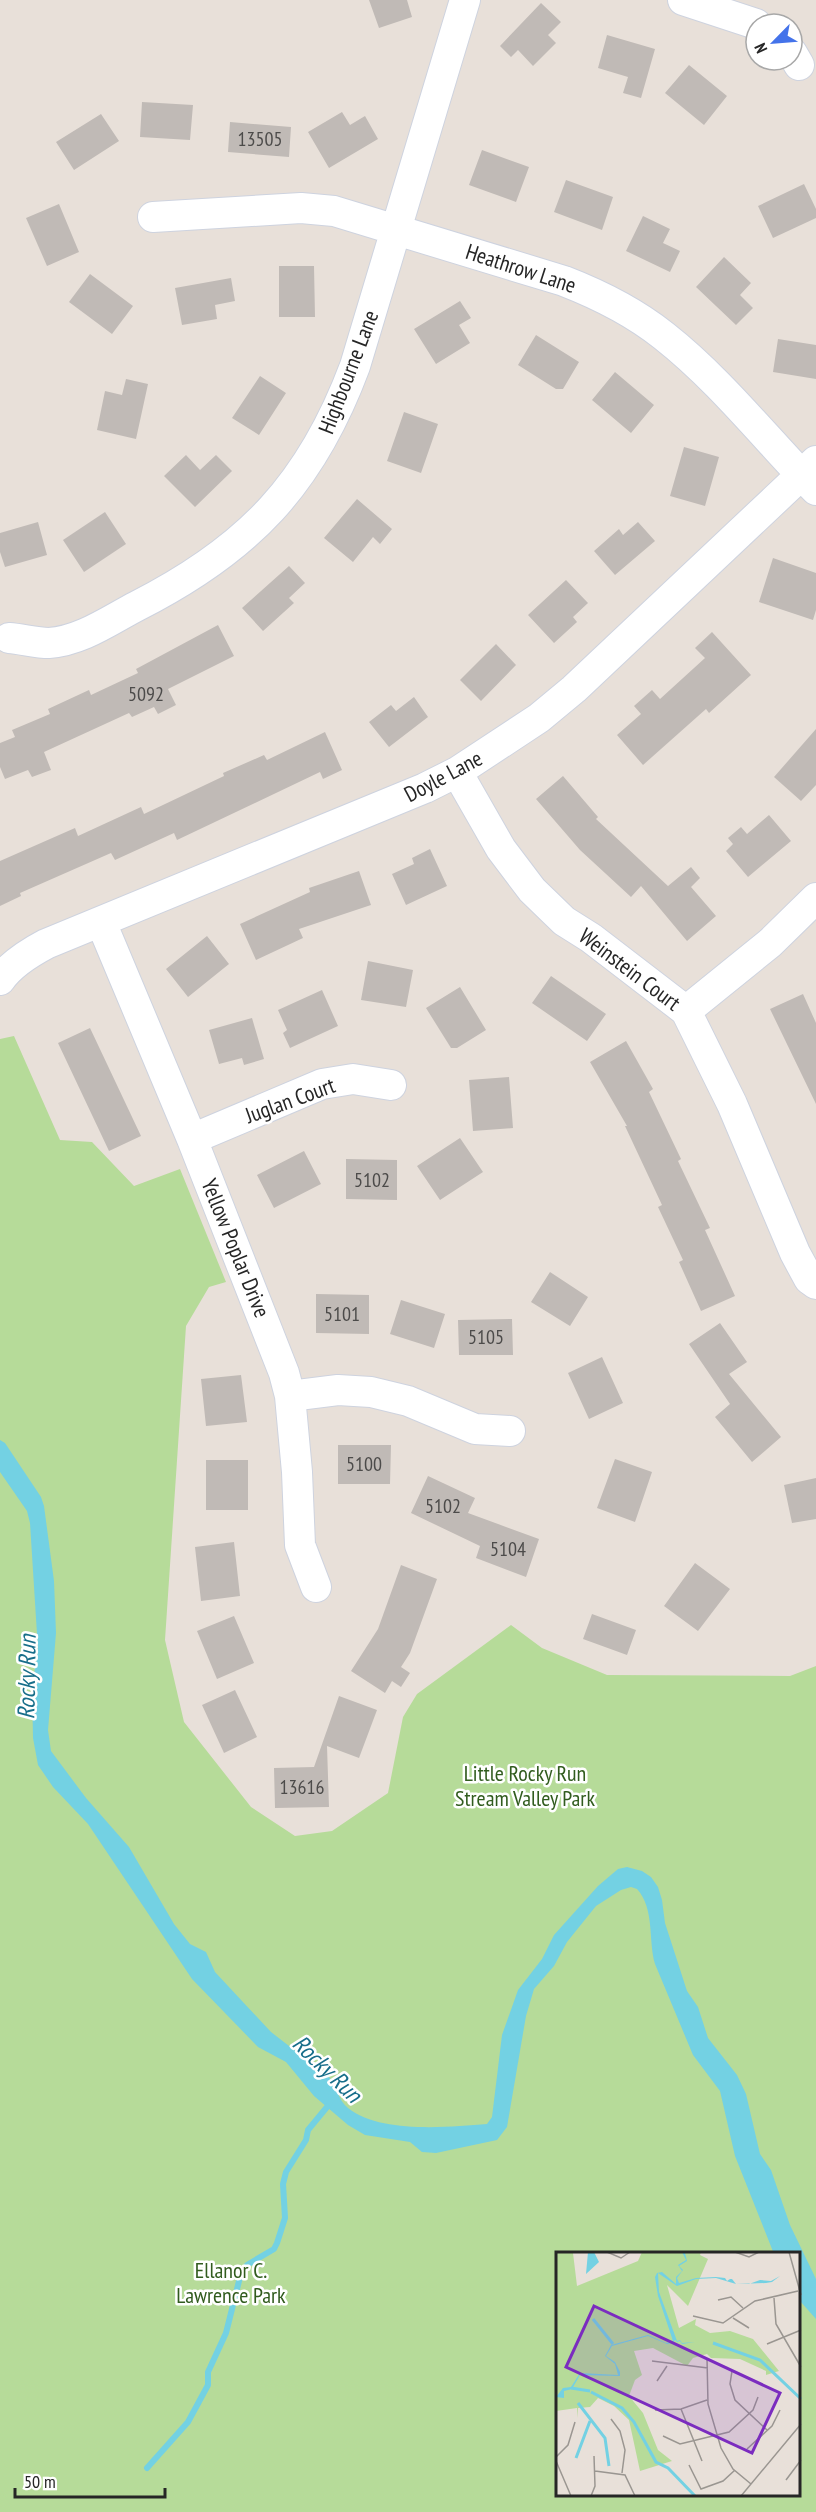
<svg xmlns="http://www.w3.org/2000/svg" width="816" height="2512" font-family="'PT Sans Narrow',sans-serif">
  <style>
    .green { fill: #b6db99; fill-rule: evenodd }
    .water { fill: #73d1e3 }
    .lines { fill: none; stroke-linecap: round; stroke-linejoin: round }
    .stream { stroke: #73d1e3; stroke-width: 6 }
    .building { fill: #c0bab6 }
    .minor-casing { stroke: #ced3df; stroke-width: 32 }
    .minor { stroke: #fff; stroke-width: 30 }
    .labels { text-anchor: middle; stroke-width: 5; stroke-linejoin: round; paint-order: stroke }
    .number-label { font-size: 20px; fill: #4c4b4a }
    .street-label { font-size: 22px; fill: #262626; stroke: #fff }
    .park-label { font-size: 22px; fill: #315c1e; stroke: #fff }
    .water-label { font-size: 24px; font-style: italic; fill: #176e8a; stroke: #fff }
    .inset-river { fill: none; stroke: #73d1e3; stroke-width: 3 }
    .inset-road { fill: none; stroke: #9a9691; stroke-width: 1.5 }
    .view { fill: #7b2cbf; fill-opacity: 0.15; stroke: #7b2cbf; stroke-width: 3 }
    .inset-edge { fill: none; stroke: #262626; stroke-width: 3 }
  </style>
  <rect width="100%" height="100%" fill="#e8e0d9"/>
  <path class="green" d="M14 1036 60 1140 92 1142 134 1186 180 1169 226 1282 209 1287 186 1326 165 1640 184 1722 251 1807 295 1836 332 1831 388 1793 403 1717 417 1694 511 1625 542 1648 607 1675 790 1676 816 1666V2512H0V1039ZM558 2254H800V2496H558Z"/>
  <path class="water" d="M0 1440 5 1443 41 1497 44 1506 54 1581 56 1633 48 1730 51 1751 86 1798 129 1847 174 1924 190 1944 206 1952 215 1972 271 2032 329 2077C337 2087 338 2100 348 2108 381 2134 448 2127 487 2124L492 2117 502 2035 518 1990 542 1959 554 1935 598 1886 618 1869 627 1867 642 1871 651 1877 658 1887 662 1900 665 1923 687 1991 698 2007 708 2038 737 2075 746 2094 760 2154 771 2170 790 2225 816 2279V2319L800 2301V2254H774L735 2156 720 2091 693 2055 655 1964C648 1940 655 1909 637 1889L631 1887 621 1890 596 1906 567 1942 554 1966 534 1989 526 2016 507 2127 497 2140 436 2153 422 2152 410 2142 365 2135 348 2125 314 2096 286 2062 258 2047 192 1979 88 1824 53 1787 38 1765 33 1738 32 1686 38 1650 30 1523 27 1511 0 1472Z"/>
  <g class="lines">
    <path class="stream" d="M147 2468 188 2422 208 2385V2372L226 2333 240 2277 247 2265 274 2249 277 2243 285 2218 283 2184 286 2172 306 2140 308 2130 327 2107"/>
  </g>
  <path class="building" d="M369 0H407L412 17 379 28Z
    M541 3 561 22 548 35 556 43 533 66 518 50 511 57 500 46Z
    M607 35 655 49 641 98 623 93 628 77 598 68Z
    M689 65 727 96 704 125 665 93Z
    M142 102 193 105 190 140 140 137Z
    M342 112 350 125 365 116 378 139 329 168 308 132Z
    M101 114 119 141 74 170 56 142Z
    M230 122 291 127 289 157 228 152Z
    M482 150 529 167 516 202 469 185Z
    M566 180 613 197 602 230 554 212Z
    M804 184 816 209V218L773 238 758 206Z
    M59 204 79 252 47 266 26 218Z
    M643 216 670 229 663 243 680 251 670 272 626 251Z
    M724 257 751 283 740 295 753 308 736 325 696 287Z
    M279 266H314L315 317H279Z
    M90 274 133 306 112 334 69 302Z
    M231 278 235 301 215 305 217 319 182 325 175 288Z
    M460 301 471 318 459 325 470 343 436 364 414 329Z
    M536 335 579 362 563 389H556L518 365Z
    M778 339 816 345V379L773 372Z
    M615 372 654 405 631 433 592 400Z
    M260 376 286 393 259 435 232 418Z
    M126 379 148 384 136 439 97 430 105 391 122 395Z
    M404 412 438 424 421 473 387 461Z
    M684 447 719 457 705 506 670 496Z
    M186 455 200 470 216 455 232 471 195 507 164 476Z
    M357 499 392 529 380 544 373 537 353 562 324 538Z
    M105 512 126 544 84 572 63 540Z
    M38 522 47 555 5 567 0 552V533Z
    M638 522 655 541 615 575 594 551 619 529 623 535Z
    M773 558 816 573V610L813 620 759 602Z
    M289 566 305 583 289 598 294 603 263 631 242 608Z
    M566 580 588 603 573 617 577 622 554 643 528 615Z
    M218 625 234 656 168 689 176 705 158 714 154 707 132 717 129 713 44 752 51 770 32 777 28 770 5 779 0 767V743L15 737 12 730 50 714 48 709 89 690 91 695 138 673 136 669Z
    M712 632 751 675 709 713 706 709 643 765 617 735 641 714 634 706 652 690 660 699 705 658 695 648Z
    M496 644 516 665 481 701 460 680Z
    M414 697 428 717 389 747 369 722 391 705 396 711Z
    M816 729V785L801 801 774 777Z
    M325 732 342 770 323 779 320 772 177 840 174 833 115 860 111 853 20 893 21 896 0 906V861L75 828 78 836 141 807 144 814 224 776 223 773 264 755 267 760Z
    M563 776 598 817 596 819 668 886 691 867 700 878 691 887 716 916 687 941 641 886 631 897 580 850 536 799Z
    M769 815 791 841 748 877 726 851 733 844 728 838 741 827 747 834Z
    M430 849 447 886 406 905 392 874 414 864 412 858Z
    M359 871 371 905 299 929 303 938 256 960 240 924 310 892 309 888Z
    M207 936 229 964 188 997 166 969Z
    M368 961 413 970 406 1007 361 1000Z
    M551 976 606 1014 587 1041 532 1003Z
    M460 987 486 1030 457 1048H451L426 1008Z
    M322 990 338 1026 290 1048 283 1033 287 1030 278 1010Z
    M803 994 816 1023V1104L770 1009Z
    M252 1018 264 1059 244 1065 242 1058 219 1064 209 1030Z
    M90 1028 141 1136 109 1151 58 1043Z
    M626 1041 653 1089 649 1092 681 1159 678 1161 710 1228 705 1230 735 1296 701 1311 679 1262 683 1260 658 1207 662 1205 625 1126H627L590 1062Z
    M509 1077 513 1128 473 1131 469 1080Z
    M460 1138 483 1172 440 1200 417 1166Z
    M304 1151 321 1184 274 1208 257 1175Z
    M346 1159 397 1160V1200L346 1199Z
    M550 1272 588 1297 570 1326 531 1302Z
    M316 1294 369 1295V1334L316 1333Z
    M401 1300 445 1314 434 1348 390 1334Z
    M512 1319 513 1355H459L458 1320Z
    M720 1323 747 1362 729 1374 781 1437 752 1462 715 1417 730 1404 689 1344Z
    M602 1357 623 1403 589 1419 568 1373Z
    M241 1375 247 1422 206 1426 201 1379Z
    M338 1445H391L390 1484H338Z
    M615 1459 652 1472 635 1522 597 1508Z
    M206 1460H248V1510H206Z
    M428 1476 475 1498 468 1513 539 1539 526 1577 476 1558 480 1546 411 1513Z
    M816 1478V1519L792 1523 784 1485Z
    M234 1542 240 1596 201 1601 195 1547Z
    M695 1563 730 1589 698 1631 664 1606Z
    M401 1565 437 1579 410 1653 401 1667 410 1673 401 1687 392 1681 385 1693 351 1671 378 1629Z
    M592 1614 636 1630 627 1655 583 1639Z
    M234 1616 254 1663 217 1679 197 1631Z
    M235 1690 257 1737 224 1753 202 1705Z
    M339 1696 377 1710 359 1758 327 1746 329 1807 275 1808 274 1768 314 1767Z"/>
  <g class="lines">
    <g class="minor-casing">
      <path id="minor" d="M683 0 756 24
        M792 53 799 65
        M153 217 301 208 334 211 564 281C600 295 634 312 664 336 720 380 766 439 816 490
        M9 638C22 639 36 643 49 643 81 641 110 620 137 606 249 549 311 484 355 366L465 0
        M457 772 501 849 532 890 564 921 591 938 686 1011 732 1104 795 1253 809 1279 816 1284
        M101 922 192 1139 284 1373 290 1396 297 1472 300 1545 316 1587
        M0 980C11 964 29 953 46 944L425 788 457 772 539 718 574 689 816 461
        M686 1011 770 943 816 898
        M192 1139 322 1084 353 1079 391 1085
        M290 1396 338 1390 371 1392 408 1401 475 1429 510 1431"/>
    </g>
    <use href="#minor" class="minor"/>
  </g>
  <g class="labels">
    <g class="number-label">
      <text x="260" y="146">13505</text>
      <text x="146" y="701">5092</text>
      <text x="372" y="1187">5102</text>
      <text x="342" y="1321">5101</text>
      <text x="486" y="1344">5105</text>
      <text x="364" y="1471">5100</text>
      <text x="443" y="1513">5102</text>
      <text x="508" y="1556">5104</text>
      <text x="302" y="1794">13616</text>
    </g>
    <g class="street-label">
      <text transform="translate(521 268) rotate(18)" y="8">Heathrow Lane</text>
      <text transform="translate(348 372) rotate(-69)" y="8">Highbourne Lane</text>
      <text transform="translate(443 776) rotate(-28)" y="8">Doyle Lane</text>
      <text transform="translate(630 969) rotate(37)" y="8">Weinstein Court</text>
      <text transform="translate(290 1100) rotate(-20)" y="8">Juglan Court</text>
      <text transform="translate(236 1248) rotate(68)" y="8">Yellow Poplar Drive</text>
    </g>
    <g class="park-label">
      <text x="525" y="1781">Little Rocky Run<tspan x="525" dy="25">Stream Valley Park</tspan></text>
      <text x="231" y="2278">Ellanor C.<tspan x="231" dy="25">Lawrence Park</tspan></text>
    </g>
    <g class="water-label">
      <text transform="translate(27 1677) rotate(-89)" y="8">Rocky Run</text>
      <text transform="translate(327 2069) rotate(44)" y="8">Rocky Run</text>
    </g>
  </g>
  <g transform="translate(556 2252)">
    <rect width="244" height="244" fill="#e8e0d9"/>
    <path d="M0 0 17 1 21 34 82 9 86 0H145L144 3 152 7 132 54 111 33 123 76 140 67 139 73 154 81 174 79 197 87 223 119 210 123V119L184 107 155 106 151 102 137 106 131 114 97 96 78 99 86 123 79 128 73 144 87 161 102 198 116 209 84 219 73 168 58 154 42 146 34 155 22 156 21 166V156L0 159Z" fill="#b6db99"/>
    <path d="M32 0H38L43 10 30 22ZM126 0 129 1 131 9 123 14 127 18 121 26 123 31 140 26 160 25 169 26 171 29 174 27H176L180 32H193L204 28 215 29 224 24 233 23 224 24 216 30 210 31 180 32 160 26 140 27 121 34 102 21 103 40 121 89 124 88 126 91 139 90 126 92 124 89 121 90 119 88 117 91 111 92 92 84 56 94 50 104 59 110 64 120V124L24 123 16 137 8 139V146L0 145 7 136 15 135 24 121 62 123 59 112 49 104 55 93 92 83 110 91 117 89 102 44 99 25 101 21 106 20 120 32V25L126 19 122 13 130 8Z" fill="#73d1e3"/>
    <path class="inset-river" d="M37 67 57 92M157 91 204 108 245 147M15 136 34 139M35 140 66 156 78 170 100 210 112 216 139 244M22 151 49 186 53 214M20 206 34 169"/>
    <path class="inset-road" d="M51 0 65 6 74 0M179 0 193 5 203 0M233 0 245 43M218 46 220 72 245 115M162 48 175 45 187 56M137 64 167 71 199 49 242 39M177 66 193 76M211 92 245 78M151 106 152 152 165 196 177 217 195 232M96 109 152 116M176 119 174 132 179 148 211 178M101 129 111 114M125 157 146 209M99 158 125 157 151 148M55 167 64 179 69 198 66 221M107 184 124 192 173 180 197 158 202 145M191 197 216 174 224 158M0 205 12 193 19 170M0 209 15 244M133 213 145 237 167 229 179 218M39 219 69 223 79 244M230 228 245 208M35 244 39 234 38 204M185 244 245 172"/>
    <path class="view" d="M38 54 224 141 196 201 10 115Z"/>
    <rect width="244" height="244" class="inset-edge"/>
  </g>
  <g transform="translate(774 42) rotate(245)"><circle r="28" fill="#ffffff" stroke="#a8a8a8" stroke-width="1.5"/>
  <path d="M0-4.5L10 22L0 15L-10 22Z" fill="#4473ea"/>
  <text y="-9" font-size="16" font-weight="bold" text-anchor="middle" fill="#262626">N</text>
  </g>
  <path d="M15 2488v9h150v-9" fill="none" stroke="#262626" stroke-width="3"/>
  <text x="24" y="2488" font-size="18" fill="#262626" stroke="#ffffff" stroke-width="4.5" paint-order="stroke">50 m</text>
</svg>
